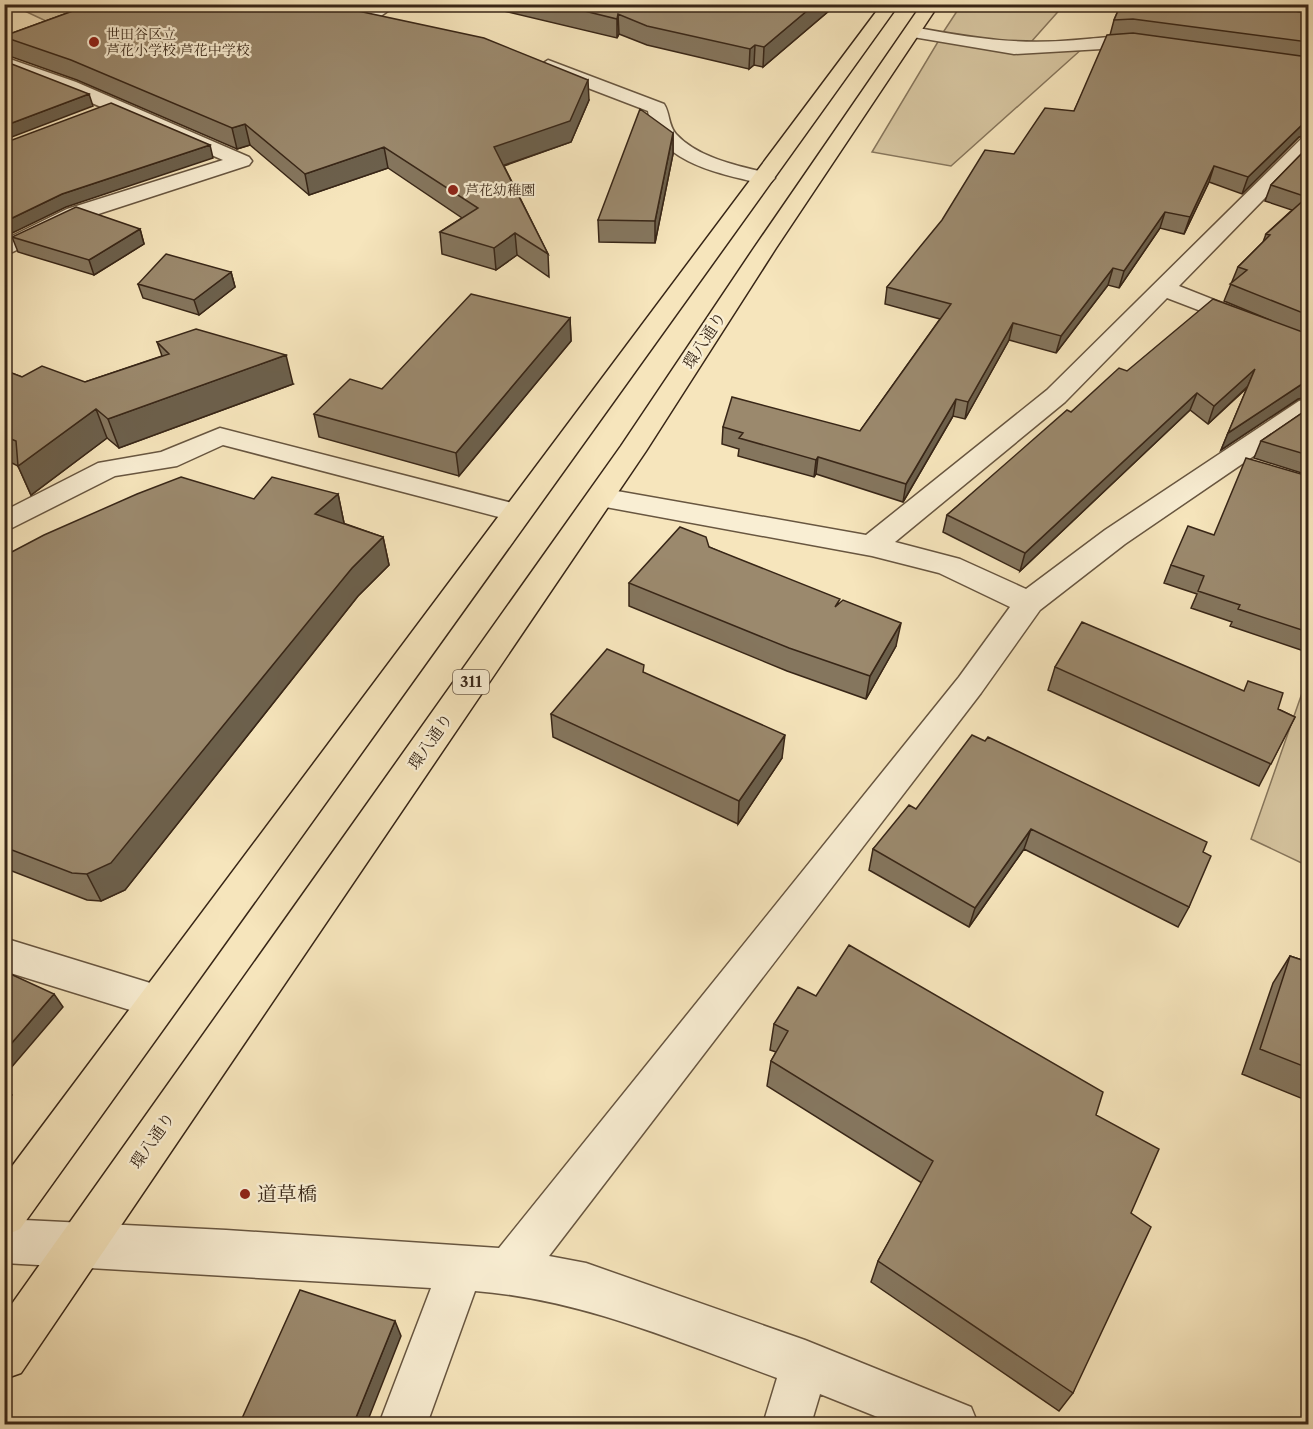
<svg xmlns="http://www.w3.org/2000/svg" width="1313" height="1429" font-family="'Libre Caslon Text','Noto Serif JP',serif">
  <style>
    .green { fill: #d6c5a0; stroke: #87765c; stroke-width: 1.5 }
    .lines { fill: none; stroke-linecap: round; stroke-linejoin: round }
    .minor-casing { stroke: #685640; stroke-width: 3 }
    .major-casing { stroke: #382617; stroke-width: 3 }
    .minor { fill: #f9eed3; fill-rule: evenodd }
    .major { fill: #f6e5bc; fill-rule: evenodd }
    .wall { fill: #85765e; stroke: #382617; stroke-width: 1.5 }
    .shaded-wall { fill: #6c604c; stroke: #382617; stroke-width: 1.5 }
    .building { fill: #9b896d; stroke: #382617; stroke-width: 1.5 }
    .poi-dot { fill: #8f2418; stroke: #f9eed3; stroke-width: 2 }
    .labels { text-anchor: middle; stroke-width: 4.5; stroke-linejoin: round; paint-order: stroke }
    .far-poi-label { font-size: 14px; fill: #382617; stroke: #f9eed3; text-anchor: start }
    .shield { fill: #f9eed3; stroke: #72624f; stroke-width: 1.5 }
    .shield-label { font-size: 15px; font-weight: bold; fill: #382617 }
    .street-label { font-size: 16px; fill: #382617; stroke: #f9eed3 }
    .near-poi-label { font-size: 20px; fill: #382617; stroke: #f9eed3; text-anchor: start }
  </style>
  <rect width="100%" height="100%" fill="#f6e5bc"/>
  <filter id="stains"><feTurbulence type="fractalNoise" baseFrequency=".00333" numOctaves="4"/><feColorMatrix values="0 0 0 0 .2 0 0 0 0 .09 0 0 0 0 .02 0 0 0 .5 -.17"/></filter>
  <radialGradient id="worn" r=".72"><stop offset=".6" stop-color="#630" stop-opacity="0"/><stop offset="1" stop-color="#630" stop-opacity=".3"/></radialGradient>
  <path class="green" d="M12 5H138L65 30Z
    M961 5H1064L1031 42 1003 44 942 34Z
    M939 40 1083 48 951 166 872 152Z
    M1308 676V866L1251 839Z"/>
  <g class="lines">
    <g class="minor-casing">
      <path id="minor" d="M377 4H398L375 20 393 24 396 28 393 32C383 34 357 30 350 22Z
        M913 27C978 39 1020 46 1087 39 1101 38 1150 32 1158 44L1149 49 1119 48 1014 54 907 36 904 32Z
        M4 57 76 82 249 157 252 161 249 165 83 219 4 256V240L67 209 223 160 62 90 4 69Z
        M548 60 664 104C670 113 668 125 676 134 699 159 740 166 771 174L775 178 771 182 764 184C722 174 655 163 648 111L541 70 539 66Z
        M1308 137V154L1179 286 1308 337V352L1167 298 1065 402 895 542 960 559 1026 589 1105 530 1299 401 1308 399V419L1125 544 1040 610 981 693 549 1256 586 1263 805 1340 971 1407 978 1424H895L820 1394 811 1424H763L777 1378C678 1342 581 1299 475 1291L427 1424H379L431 1288 4 1263V1219L226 1230 499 1248 959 677 1010 607 939 573 872 556 600 506 590 503 586 497 590 491 600 488 866 535 1047 390 1301 139Z
        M220 428 528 507 532 513 528 519 518 522 223 445 177 466 115 476 4 532V511L98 463 161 452Z
        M4 938 173 990 179 1002 173 1014 159 1019 4 971Z"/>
    </g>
    <g class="major-casing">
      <path id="major" d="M882 4H899L20 1229 4 1236V1177Z
        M922 4H939L776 248 646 451 21 1373 4 1379V1315L621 446 754 248Z"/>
    </g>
    <use href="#minor" class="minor"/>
    <use href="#major" class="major"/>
  </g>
  <path class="wall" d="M92 4H372L361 11 589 100 571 142 504 166 548 254 549 277 517 255 496 270 442 254 440 232 462 218 388 168 309 195 250 145 237 149 77 80 9 56 4 43V36Z
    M475 4H837L763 67 754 65 749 69 647 45 619 34 617 38Z
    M1121 4 1308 13V135L1299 137 1242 194 1209 182 1184 234 1160 228 1119 288 1108 285 1056 353 1009 340 965 419 953 416 903 502 816 474 814 477 738 456 739 449 722 444 723 427 860 431 940 319 885 304 887 287 1014 154 1074 111 1110 35 1114 20Z
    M673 133V154L655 243 599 242 598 220Z
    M1308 147V397L1298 399 1221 450 1247 388 1208 424 1190 410 1020 571 943 532 947 515 1071 412 1127 371 1270 320 1224 301 1238 267 1263 242 1266 234 1292 210 1265 201 1271 185Z
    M140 229 144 244 94 275 18 252 12 237Z
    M231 272 235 287 199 315 143 298 138 284Z
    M570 318 571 341 459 476 319 437 314 414Z
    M157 342 293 384 119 448 107 438 31 495 18 466 4 459V370L22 377 85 382 162 356Z
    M1308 409V475L1254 458 1261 441Z
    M1308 476V641L1304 651 1230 626 1232 622 1191 608 1197 594 1164 583 1171 565 1214 535Z
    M338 494 344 523H343L383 537 389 565 358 596 125 890 101 901 87 900 4 868V556Z
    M709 547 839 604 896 646 866 699 787 671 629 606V583Z
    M1055 667 1278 709 1295 717 1259 786 1048 690Z
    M644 673 782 758 738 824 553 737 551 714Z
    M916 809 1203 852 1189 907 1178 927 1024 849 969 927 869 870 873 849Z
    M1290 956 1308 962V1101L1242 1074 1273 983Z
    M816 996 1096 1115 1131 1213 1073 1393 1059 1411 871 1282 878 1261 922 1183 767 1086 771 1061 776 1052 770 1050 774 1024Z"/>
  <path class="shaded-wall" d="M345 4H372L351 17Z
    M815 4H837L763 67 764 47Z
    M618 14 619 34 617 38V19Z
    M755 45 754 65 749 69 750 49Z
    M588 80 589 100 571 142 496 168 494 147Z
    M89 94 93 106 4 140V126Z
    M1308 121V135L1299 137 1242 194 1248 177 1305 122Z
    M245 124 250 145 237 149 232 128Z
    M673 133V154L655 243V221Z
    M210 145 213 158 66 207 4 237V222L62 194Z
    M384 147 388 168 309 195 305 174Z
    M1214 166 1209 182 1184 234 1190 217Z
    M1165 212 1160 228 1119 288 1124 271Z
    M140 229 144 244 94 275 89 260Z
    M515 233 517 255 496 270 494 248Z
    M1113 268 1108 285 1056 353 1061 336Z
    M231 272 235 287 199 315 194 300Z
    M570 318 571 341 459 476 456 453Z
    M1013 323 1009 340 965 419 968 402Z
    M286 355 293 384 119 448 108 419Z
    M1255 369 1248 386 1208 424 1214 406Z
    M1308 381V397L1298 399 1221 450 1228 433 1305 382Z
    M1197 393 1190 410 1020 571 1025 553Z
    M956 399 953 416 903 502 906 484Z
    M96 409 107 438 31 495 18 466Z
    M818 457 816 474 814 477 816 460Z
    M338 494 344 523 322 542 315 514Z
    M383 537 389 565 358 596 125 890 101 901 87 874 352 568Z
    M901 623 896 646 866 699 870 676Z
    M785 735 782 758 738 824 739 801Z
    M1031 829 1024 849 969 927 975 908Z
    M54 994 63 1007 4 1076V1052Z
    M4 1086 12 1095 4 1103Z
    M395 1321 401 1336 366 1425H353Z"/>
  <path class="building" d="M92 4H346L349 9 484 38 588 80 570 121 494 147 548 254 515 233 494 248 440 232 478 208 384 147 305 174 245 124 232 128 71 60 4 37V36Z
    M556 4H815L764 47 755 45 750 49 647 26 618 14 617 19Z
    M1121 4H1246L1308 13V42L1133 19 1114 20Z
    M1133 33 1308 57V121L1305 122 1248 177 1214 166 1190 217 1165 212 1124 271 1113 268 1061 336 1013 323 968 402 956 399 906 484 818 457 816 460 739 438 743 433 723 427 732 397 860 431 951 304 887 287 942 220 985 150 1014 154 1045 108 1074 111 1107 35Z
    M4 61 89 94 4 126Z
    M111 103 210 145 62 194 4 222V143Z
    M640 109 673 133 655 221 598 220Z
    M1308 147V315L1230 284 1247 270 1238 267 1270 235 1266 234 1307 197 1271 185Z
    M76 207 140 229 89 260 12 237Z
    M166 254 231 272 194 300 138 284Z
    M471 294 570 318 456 453 314 414 350 379 382 389Z
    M1213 299 1308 334V381L1305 382 1228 433 1255 369 1214 406 1197 393 1025 553 947 515 1067 410 1071 412 1119 368 1127 371Z
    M196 329 286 355 108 419 96 409 18 466 16 441 4 436V370L22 377 42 366 85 382 169 354 157 342Z
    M1308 409V455L1261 441Z
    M1246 458 1308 476V632L1238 609 1240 605 1198 591 1204 576 1171 565 1188 526 1214 535Z
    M181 477 254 499 272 477 338 494 315 514 383 537 352 568 111 863 87 874 72 873 4 847V556L44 535 137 494Z
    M680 527 706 537 709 547 840 599 835 607 843 600 901 623 870 676 789 648 629 583Z
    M1082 622 1244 691 1248 681 1283 693 1278 709 1295 717 1271 764 1055 667Z
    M607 649 644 665 643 672 785 735 739 801 551 714Z
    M972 735 985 741 988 737 1207 842 1203 852 1211 856 1189 907 1031 829 975 908 873 849 909 805 916 809Z
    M849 945 1103 1092 1096 1115 1159 1149 1131 1213 1151 1227 1073 1393 878 1261 933 1161 771 1061 788 1031 774 1024 798 987 816 996Z
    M1290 956 1308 962V1068L1260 1049Z
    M4 971 54 994 4 1052Z
    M300 1290 395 1321 353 1425H239Z"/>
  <g class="poi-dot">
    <circle cx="94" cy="42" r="6"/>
    <circle cx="453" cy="190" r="6"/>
    <circle cx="245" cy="1194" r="6"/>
  </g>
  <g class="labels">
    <g class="far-poi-label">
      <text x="106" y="39">世田谷区立<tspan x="106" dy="16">芦花小学校 芦花中学校</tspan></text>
      <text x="465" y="195">芦花幼稚園</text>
    </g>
    <rect class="shield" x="453" y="670" width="36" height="24" rx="4.5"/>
    <g class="shield-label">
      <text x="471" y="687">311</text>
    </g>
    <g class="street-label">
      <text transform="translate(704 340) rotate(-57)" y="6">環八通り</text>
      <text transform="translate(430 741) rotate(-55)" y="6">環八通り</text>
      <text transform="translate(152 1140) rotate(-55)" y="6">環八通り</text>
    </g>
    <g class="near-poi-label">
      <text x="257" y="1201">道草橋</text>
    </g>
  </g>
  <rect width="1313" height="1429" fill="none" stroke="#f6e5bc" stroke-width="24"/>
  <rect x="6" y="6" width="1301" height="1417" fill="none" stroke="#382617" stroke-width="3"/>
  <rect x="12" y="12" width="1289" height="1405" fill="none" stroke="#382617" stroke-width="1.5"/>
  <rect width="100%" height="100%" filter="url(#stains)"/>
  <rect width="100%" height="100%" fill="url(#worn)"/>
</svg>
